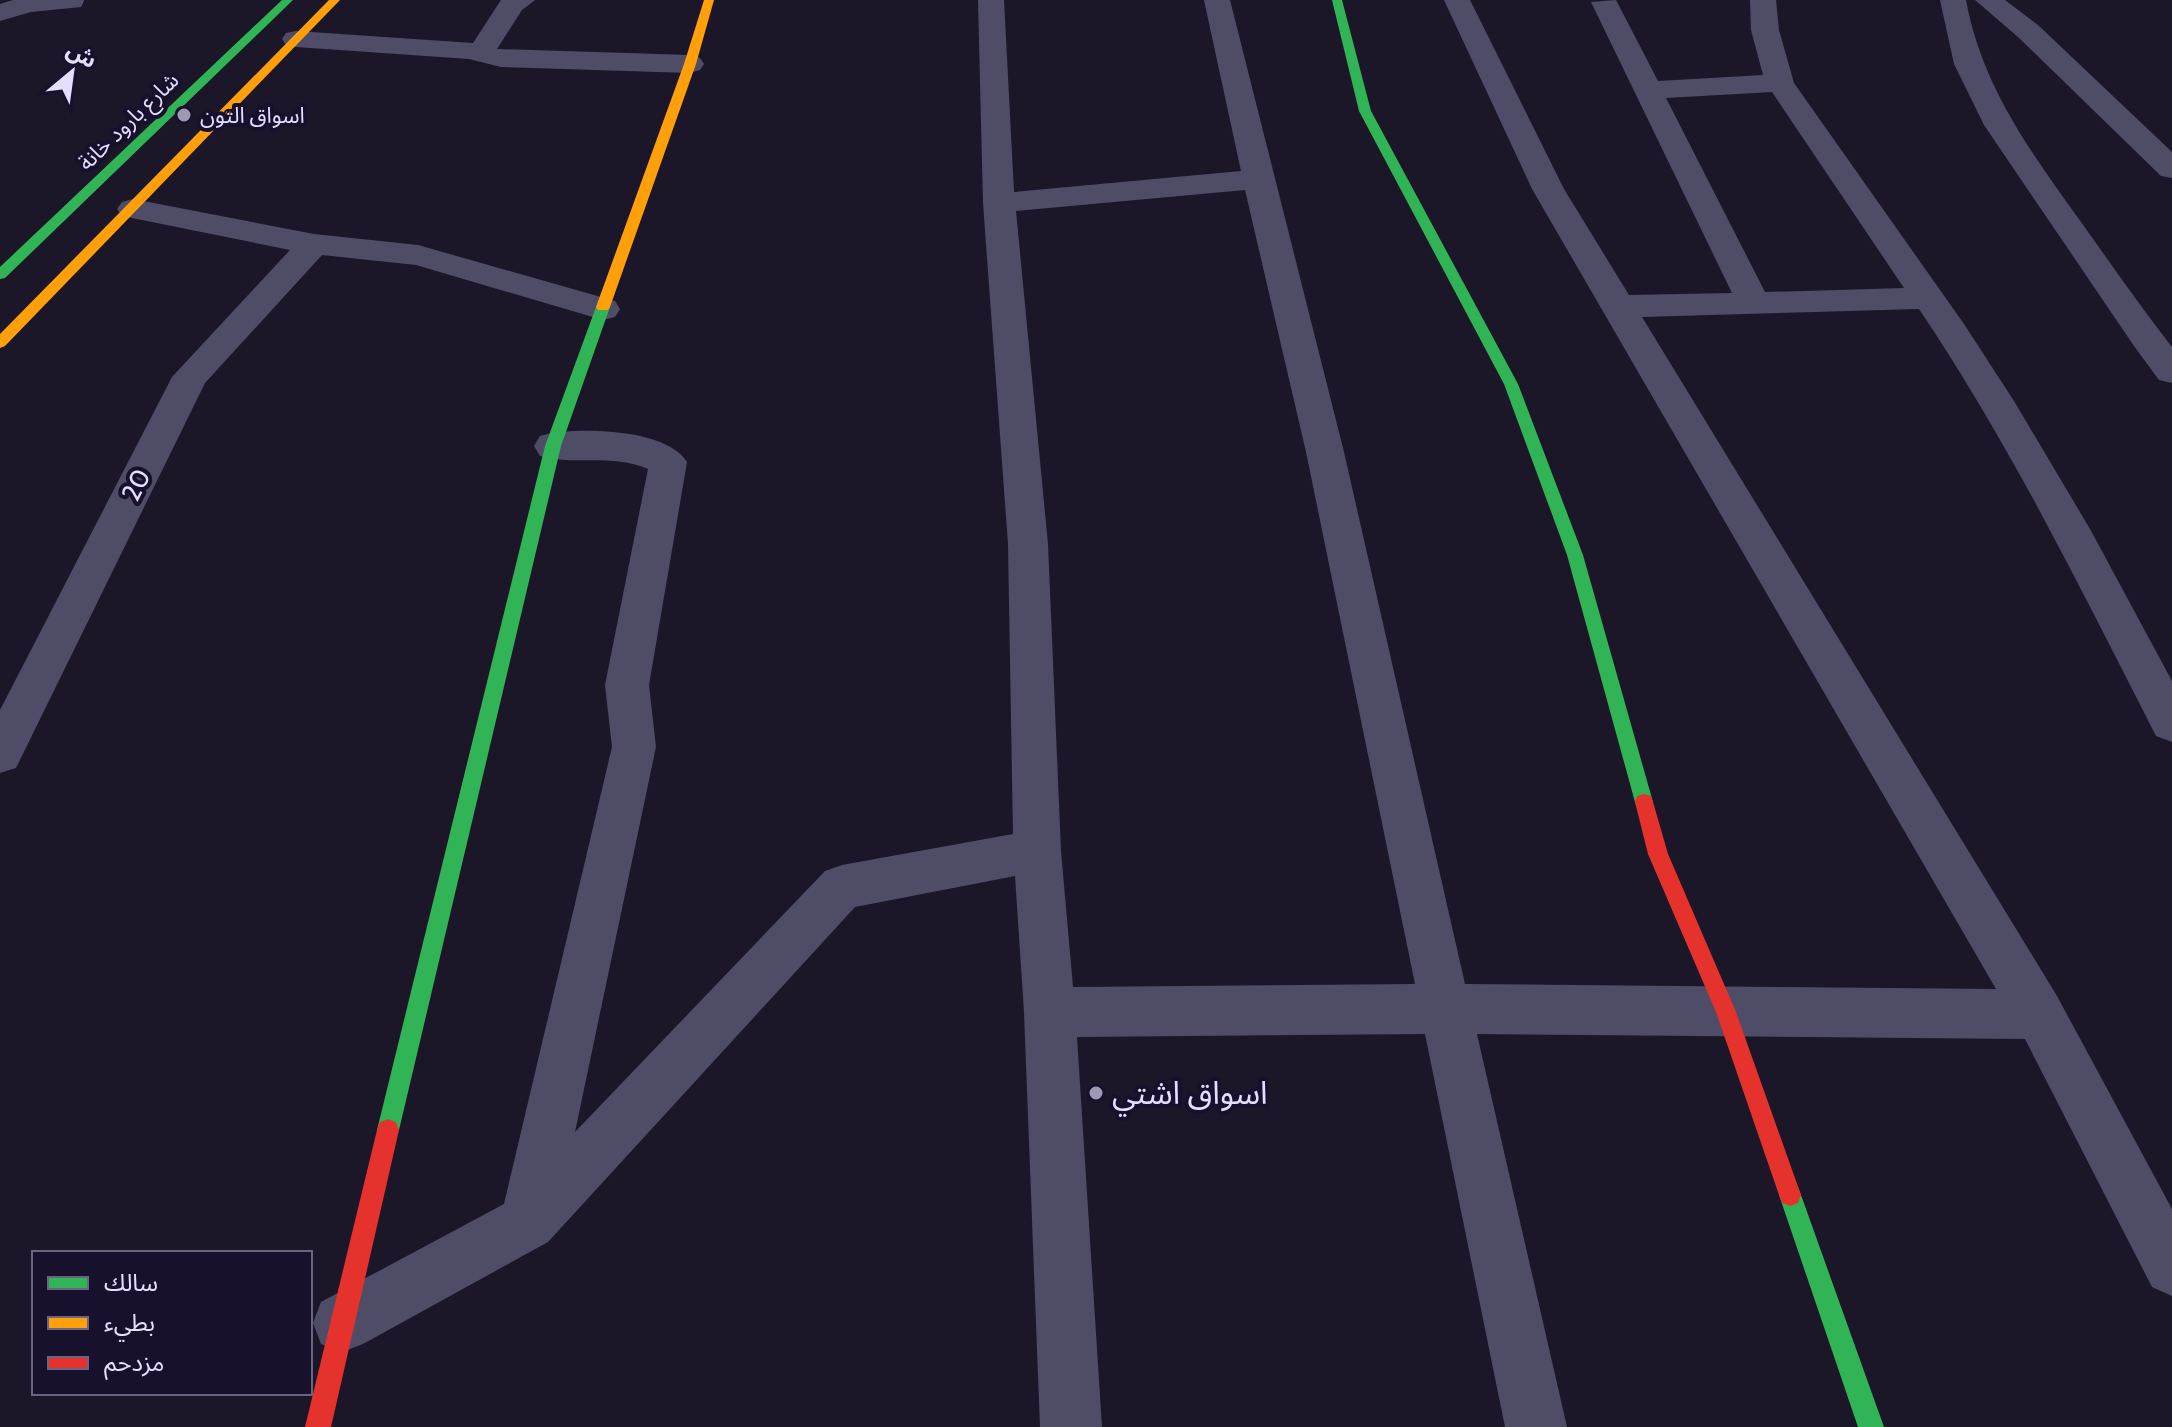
<svg xmlns="http://www.w3.org/2000/svg" width="2172" height="1427" font-family="Cabin,'Noto Sans Arabic',sans-serif">
  <style>
    .lines { fill: none; stroke-linecap: round; stroke-linejoin: round }
    .street { fill: #4f4c68; fill-rule: evenodd }
    .fast { fill: #30b455; fill-rule: evenodd }
    .slow { fill: #ff9f0a; fill-rule: evenodd }
    .jam { fill: #e5322d; fill-rule: evenodd }
    .poi-dot { fill: #9e98b4; stroke: #18112e; stroke-width: 3 }
    .labels { text-anchor: middle; stroke-width: 8; stroke-linejoin: round; paint-order: stroke }
    .far-poi-label { font-size: 22px; fill: #e4deff; stroke: #18112e; text-anchor: start }
    .far-street-label { font-size: 22px; fill: #e4deff; stroke: #18112e }
    .street-label { font-size: 26px; fill: #e4deff; stroke: #18112e }
    .near-poi-label { font-size: 32px; fill: #e4deff; stroke: #18112e; text-anchor: start }
  </style>
  <rect width="100%" height="100%" fill="#1c1728"/>
  <g class="lines">
    <path class="street" d="M13 0H84V1L81 7 31 12 0 21V4Z
      M501 0H535L522 10 497 49 690 55 700 58 704 64 700 70 690 73 501 67 469 59 296 47 286 45 282 39 286 33 296 31 473 43Z
      M978 0H1004L1014 192 1241 171 1204 0H1230L1344 452 1465 984 1996 989 1532 189 1444 0H1470L1564 189 1629 295 1732 293 1591 2 1616 0 1658 81 1763 75 1751 30 1750 0H1776L1779 30 1794 83 1964 324 2014 401 2090 529 2172 681V742L2156 736C2082 591 2010 444 1919 309L1642 317 2057 996 2172 1209V1296L2152 1287 2025 1039 1477 1034 1567 1427H1505L1425 1034 1077 1037 1102 1427H1040L1024 1012 1015 876 855 907 548 1242 363 1344 342 1352 321 1344 313 1323 321 1302 504 1204 612 747 605 685 648 469C611 453 576 466 540 456L534 446 540 436C574 426 667 428 687 462L649 685 656 747 575 1132 825 871 842 865 1013 834 1008 544 983 203ZM1772 92 1904 288 1765 292 1666 98ZM1245 190 1306 452 1415 984 1073 987 1061 851 1048 544 1016 211Z
      M1940 0H1966C1982 87 2031 152 2081 222 2111 264 2140 306 2172 347V383L2159 380 2134 346 1984 125 1954 64Z
      M1975 0H2005L2038 25 2172 152V178L2161 176 2018 37Z
      M133 199 314 234 418 245 615 301 620 309 615 317 603 320 416 265 322 255 205 383 16 768 0 773V710L172 377 290 250 122 216 117 209 122 202Z"/>
    <path class="fast" d="M282 0H293L5 278 0 279V267Z
      M1332 0H1342L1371 111 1518 384 1583 555 1653 802 1651 808 1644 810 1637 808 1635 802 1567 555 1504 384 1359 111Z
      M603 302 610 307 561 446 399 1130 396 1138 388 1141 380 1138 377 1130 545 446 596 307Z
      M1790 1184 1798 1187 1801 1195 1884 1427H1858L1779 1195 1782 1187Z"/>
    <path class="slow" d="M329 0H340L5 346 0 348V334Z
      M704 0H714L696 64 610 307 608 310H598L596 307 684 64Z"/>
    <path class="jam" d="M1644 794 1651 796 1653 802 1668 854 1736 1012 1801 1195 1798 1203 1790 1206 1782 1203 1779 1195 1716 1012 1648 854 1635 802 1637 796Z
      M388 1119 396 1122 399 1130 331 1427H305L377 1130 380 1122Z"/>
  </g>
  <g class="poi-dot">
    <circle cx="184" cy="115" r="8"/>
    <circle cx="1096" cy="1093" r="8"/>
  </g>
  <g class="labels">
    <g class="far-poi-label">
      <text x="200" y="123">اسواق التون</text>
    </g>
    <g class="far-street-label">
      <text transform="translate(128 121) rotate(-44)" y="8">شارع بارود خانة</text>
    </g>
    <g class="street-label">
      <text transform="translate(136 485) rotate(-63)" y="9">20</text>
    </g>
    <g class="near-poi-label">
      <text x="1112" y="1104">اسواق اشتي</text>
    </g>
  </g>
  <rect x="32" y="1251" width="280" height="144" fill="#18112e" stroke="#6a6382" stroke-width="2"/>
  <rect x="48" y="1277" width="40" height="12" fill="#30b455" stroke="#6a6382" stroke-width="2"/>
  <text x="104" y="1291" font-size="24" fill="#e4deff">سالك</text>
  <rect x="48" y="1317" width="40" height="12" fill="#ff9f0a" stroke="#6a6382" stroke-width="2"/>
  <text x="104" y="1331" font-size="24" fill="#e4deff">بطيء</text>
  <rect x="48" y="1357" width="40" height="12" fill="#e5322d" stroke="#6a6382" stroke-width="2"/>
  <text x="104" y="1371" font-size="24" fill="#e4deff">مزدحم</text>
  <g transform="translate(72 72) rotate(29)" stroke="#18112e" stroke-width="6" paint-order="stroke">
  <path d="M0-6L14 30L0 20L-14 30Z" fill="#e4deff"/>
  <text y="-12" font-size="22" font-weight="bold" text-anchor="middle" fill="#e4deff">ش</text>
  </g>
</svg>
